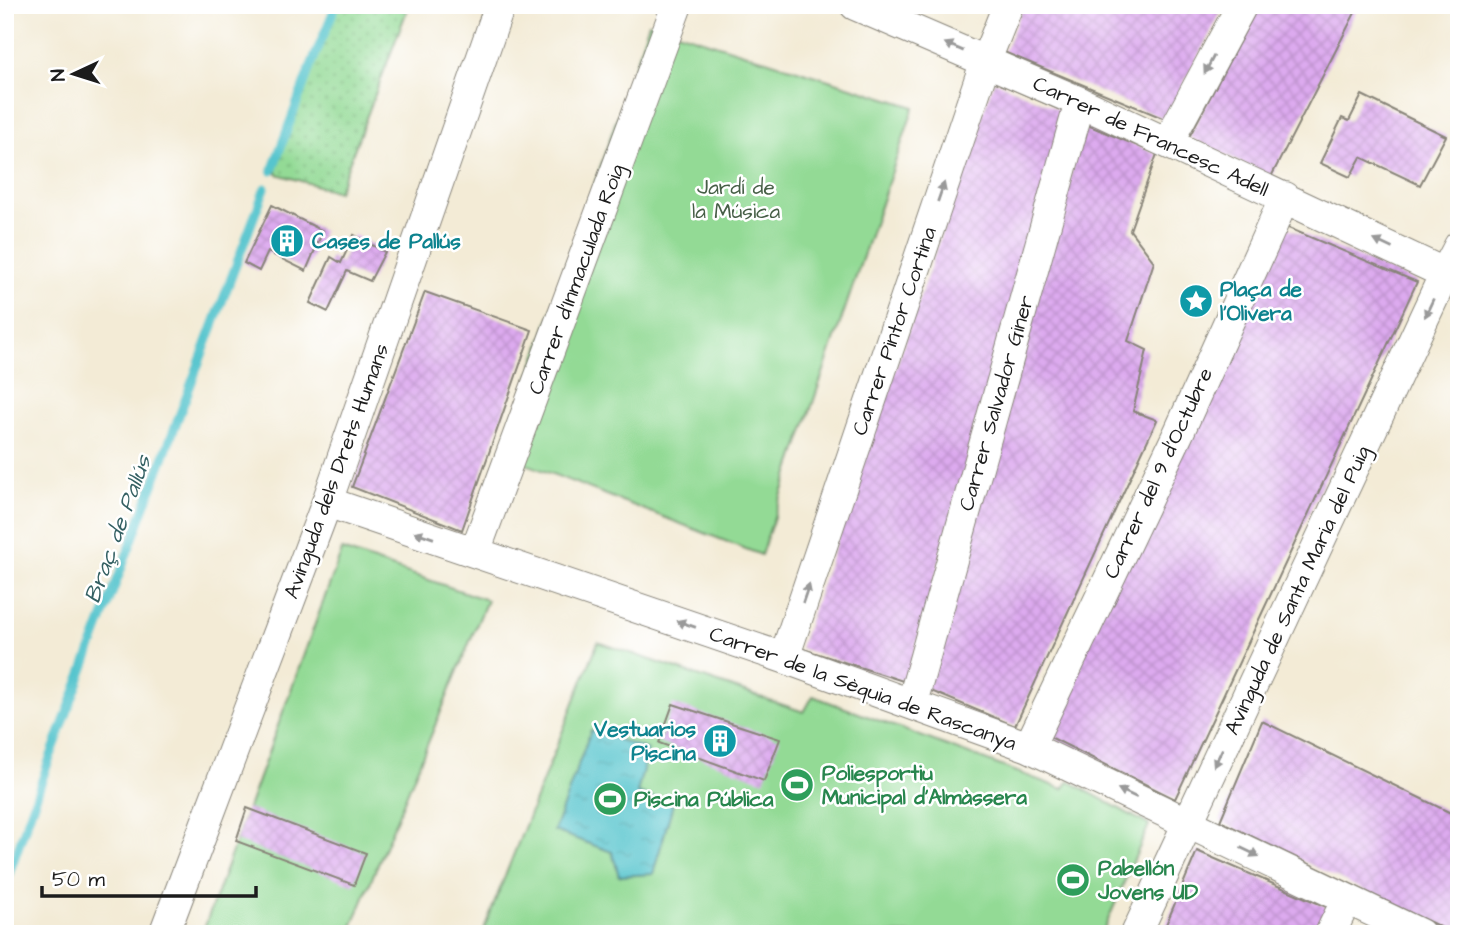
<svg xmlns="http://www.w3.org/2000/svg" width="1464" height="939" font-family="'Architects Daughter',sans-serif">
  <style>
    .grass { fill: url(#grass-dots); stroke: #587b58; stroke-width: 2 }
    .green { fill: #93da95; stroke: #587b58; stroke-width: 2 }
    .water { fill: url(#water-ripples); stroke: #3a7075; stroke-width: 2 }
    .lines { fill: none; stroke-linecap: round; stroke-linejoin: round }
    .stream { stroke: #57c5ce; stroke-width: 9 }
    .building { fill: url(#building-cross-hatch) }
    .minor-casing { stroke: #888479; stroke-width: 32 }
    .minor { stroke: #fff; stroke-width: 30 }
    .oneway { fill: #999 }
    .labels { text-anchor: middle; stroke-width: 5; stroke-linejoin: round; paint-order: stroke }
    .street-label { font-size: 21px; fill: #1c1c1c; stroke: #fff }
    .park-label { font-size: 21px; fill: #465e46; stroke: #fff }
    .culture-label { font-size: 21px; font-weight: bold; fill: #0d838f; stroke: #fff; text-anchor: start }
    .leisure-label { font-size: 21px; font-weight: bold; fill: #27864d; stroke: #fff; text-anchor: start }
    .water-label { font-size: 23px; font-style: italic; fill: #346063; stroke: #fff }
  </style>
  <defs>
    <pattern id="grass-dots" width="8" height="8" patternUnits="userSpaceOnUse" patternTransform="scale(1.75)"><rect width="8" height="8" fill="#93da95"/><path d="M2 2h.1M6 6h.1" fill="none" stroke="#7eba80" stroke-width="1.8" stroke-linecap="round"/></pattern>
    <pattern id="water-ripples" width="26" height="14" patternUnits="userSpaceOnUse" patternTransform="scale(1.75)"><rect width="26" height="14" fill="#57c5ce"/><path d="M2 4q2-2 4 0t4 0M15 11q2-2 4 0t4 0" fill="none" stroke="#4ba9b0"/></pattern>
    <pattern id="building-cross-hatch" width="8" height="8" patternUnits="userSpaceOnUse" patternTransform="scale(1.75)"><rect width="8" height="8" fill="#ddaaef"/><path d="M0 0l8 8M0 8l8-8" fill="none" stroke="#bd92cc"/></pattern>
  </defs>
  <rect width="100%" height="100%" fill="#fff"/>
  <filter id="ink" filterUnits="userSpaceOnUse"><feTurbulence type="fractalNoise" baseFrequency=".0143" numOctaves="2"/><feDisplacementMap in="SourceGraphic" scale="14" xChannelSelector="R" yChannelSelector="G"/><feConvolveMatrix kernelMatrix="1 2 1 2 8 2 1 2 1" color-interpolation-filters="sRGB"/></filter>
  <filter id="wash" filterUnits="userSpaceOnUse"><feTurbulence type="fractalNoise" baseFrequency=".00686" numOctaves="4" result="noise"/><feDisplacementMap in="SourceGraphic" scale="28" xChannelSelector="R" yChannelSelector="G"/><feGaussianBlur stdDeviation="1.57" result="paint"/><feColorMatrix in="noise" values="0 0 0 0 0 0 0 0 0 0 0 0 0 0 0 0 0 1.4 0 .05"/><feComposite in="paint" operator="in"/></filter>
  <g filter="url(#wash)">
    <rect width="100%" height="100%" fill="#f3ebd6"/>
    <path class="grass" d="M339 5H409L338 192 277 174 276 170 311 70Z"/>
    <path class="green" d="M649 23 914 107 761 555 503 455Z
      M342 550 487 600 349 934H202Z
      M598 642 804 712 813 696 1063 789 1069 781 1149 825 1102 934H482Z"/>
    <path class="water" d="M591 730 648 750 637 793 673 804 653 874 619 876 612 852 554 831Z"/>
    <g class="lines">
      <path class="stream" d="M272 171 308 73 336 5
        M5 885 47 766 265 188"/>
    </g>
    <g id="blocks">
      <path class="building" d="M1024 5H1225L1165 119 1004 52Z
        M1259 5H1359L1271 177 1189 137Z
        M994 81 1065 112 906 682 800 648Z
        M1362 95 1446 136 1420 185 1361 157 1350 177 1320 163 1342 118 1349 121Z
        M1085 124 1157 154 1130 230 1154 262 1128 341 1147 350 1133 411 1157 420 1015 726 926 689Z
        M272 205 323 231 306 271 268 252 259 271 244 263Z
        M1286 227 1417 282 1175 799 1042 733Z
        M354 235 385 252 370 281 347 271 328 312 310 303 331 257 341 263Z
        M425 292 532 330 462 530 352 487Z
        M673 704 780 739 764 781 659 743Z
        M1262 721 1459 817V934H1455L1220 821Z
        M247 808 366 853 354 885 236 841Z
        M1197 851 1329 908 1317 934H1162Z"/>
    </g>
  </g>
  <g filter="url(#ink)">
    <use href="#blocks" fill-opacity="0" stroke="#888479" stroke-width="2"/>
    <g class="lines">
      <g class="minor-casing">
        <path id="minor" d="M855 5 1080 102 1459 280
          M1168 142 1242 5
          M327 502 784 658 1029 747 1420 934
          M475 552 677 5
          M784 658 986 60 1008 5
          M912 703 1080 102
          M1029 747 1179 432 1285 197
          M164 934 327 502 500 5
          M1136 934 1445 273 1459 246
          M1330 934 1347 899"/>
      </g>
      <use href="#minor" class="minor"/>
    </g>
    <defs><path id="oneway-solid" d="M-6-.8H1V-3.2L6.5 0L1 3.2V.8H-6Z" transform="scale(1.75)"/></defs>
    <g class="oneway">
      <use href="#oneway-solid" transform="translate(954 47) rotate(-157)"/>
      <use href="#oneway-solid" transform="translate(1209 65) rotate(118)"/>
      <use href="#oneway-solid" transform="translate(941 192) rotate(-71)"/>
      <use href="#oneway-solid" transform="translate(1383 244) rotate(-155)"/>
      <use href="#oneway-solid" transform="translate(1429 308) rotate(115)"/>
      <use href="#oneway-solid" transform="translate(424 535) rotate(-161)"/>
      <use href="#oneway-solid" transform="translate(806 593) rotate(-71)"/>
      <use href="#oneway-solid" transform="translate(686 624) rotate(-161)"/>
      <use href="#oneway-solid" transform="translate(1218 758) rotate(115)"/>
      <use href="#oneway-solid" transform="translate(1127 793) rotate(-155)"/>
      <use href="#oneway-solid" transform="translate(1250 852) rotate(26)"/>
    </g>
  </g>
  <defs>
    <g id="building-disc" transform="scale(1.75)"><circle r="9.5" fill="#0f9aa8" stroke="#fff"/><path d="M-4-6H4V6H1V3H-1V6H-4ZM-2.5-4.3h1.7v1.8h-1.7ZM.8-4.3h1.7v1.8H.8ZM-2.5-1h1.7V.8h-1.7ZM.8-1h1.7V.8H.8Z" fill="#fff"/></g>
    <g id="sight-disc" transform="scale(1.75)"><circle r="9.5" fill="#0f9aa8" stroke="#fff"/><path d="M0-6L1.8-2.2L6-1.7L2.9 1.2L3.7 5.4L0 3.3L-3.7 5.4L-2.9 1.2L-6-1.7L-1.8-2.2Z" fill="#fff"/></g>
    <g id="stadium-disc" transform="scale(1.75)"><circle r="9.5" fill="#2e9e5b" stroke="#fff"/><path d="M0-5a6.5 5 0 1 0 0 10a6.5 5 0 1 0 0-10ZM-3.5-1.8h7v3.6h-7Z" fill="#fff"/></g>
  </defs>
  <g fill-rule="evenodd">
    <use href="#building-disc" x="287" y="241"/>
    <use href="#sight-disc" x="1196" y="301"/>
    <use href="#building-disc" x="720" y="741"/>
    <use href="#stadium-disc" x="797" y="785"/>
    <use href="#stadium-disc" x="610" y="799"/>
    <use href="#stadium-disc" x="1073" y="880"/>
  </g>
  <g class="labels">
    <g class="street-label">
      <text transform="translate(1151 136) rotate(25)" y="7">Carrer de Francesc Adell</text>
      <text transform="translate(576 279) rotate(-70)" y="7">Carrer d'Inmaculada Roig</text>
      <text transform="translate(894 331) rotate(-71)" y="7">Carrer Pintor Cortina</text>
      <text transform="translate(996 403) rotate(-74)" y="7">Carrer Salvador Giner</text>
      <text transform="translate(336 471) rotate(-70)" y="7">Avinguda dels Drets Humans</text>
      <text transform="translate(1158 473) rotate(-65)" y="7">Carrer del 9 d'Octubre</text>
      <text transform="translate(1297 590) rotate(-65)" y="7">Avinguda de Santa Maria del Puig</text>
      <text transform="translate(863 688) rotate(20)" y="7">Carrer de la Sèquia de Rascanya</text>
    </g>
    <g class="park-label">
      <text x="736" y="194">Jardí de<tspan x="736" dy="24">la Música</tspan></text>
    </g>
    <g class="culture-label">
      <text x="312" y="248">Cases de Pallús</text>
      <text x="1220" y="296">Plaça de<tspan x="1220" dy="24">l'Olivera</tspan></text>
      <text x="696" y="736" text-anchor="end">Vestuarios<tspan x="696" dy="24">Piscina</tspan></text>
    </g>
    <g class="leisure-label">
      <text x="822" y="780">Poliesportiu<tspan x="822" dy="24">Municipal d'Almàssera</tspan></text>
      <text x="634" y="806">Piscina Pública</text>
      <text x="1098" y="875">Pabellón<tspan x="1098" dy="24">Jovens UD</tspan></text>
    </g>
    <g class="water-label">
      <text transform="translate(117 529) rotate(-70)" y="8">Braç de Pallús</text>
    </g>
  </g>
  <rect width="1464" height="939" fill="none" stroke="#fff" stroke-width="28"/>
  <g transform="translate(74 74) rotate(266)" stroke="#ffffff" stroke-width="5" paint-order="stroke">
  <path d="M0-5L12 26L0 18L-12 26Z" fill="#1c1c1c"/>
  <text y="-10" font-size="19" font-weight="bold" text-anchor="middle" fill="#1c1c1c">N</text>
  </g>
  <path d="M42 886v10h214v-10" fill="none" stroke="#1c1c1c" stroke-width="3.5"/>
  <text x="52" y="886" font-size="21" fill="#1c1c1c" stroke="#ffffff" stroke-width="5" paint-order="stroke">50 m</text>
</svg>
